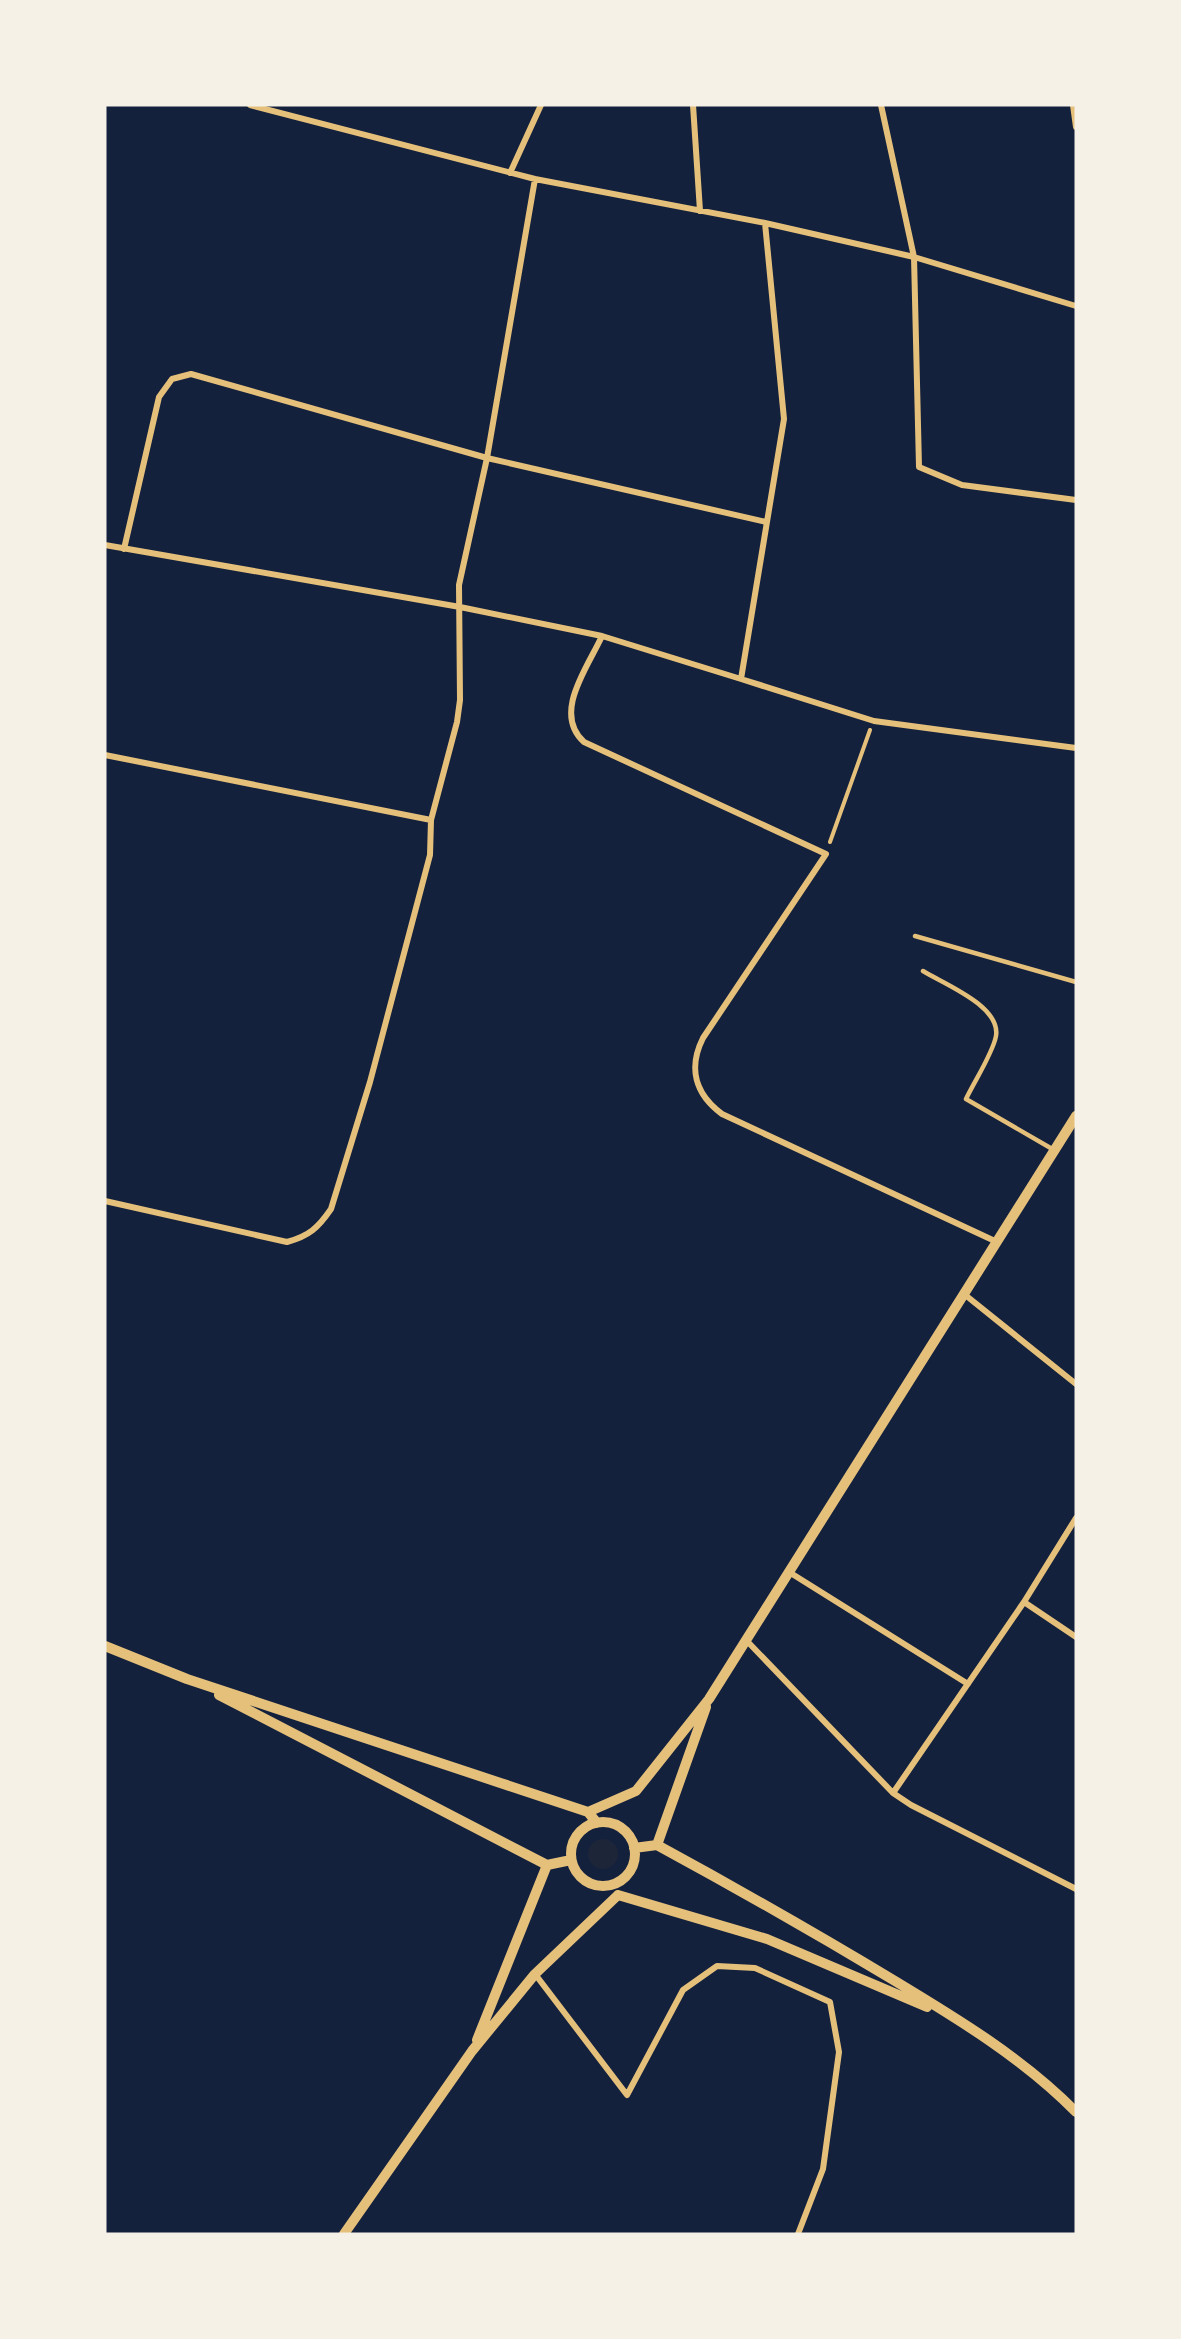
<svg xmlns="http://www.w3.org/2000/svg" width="1181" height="2339" font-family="Inter,sans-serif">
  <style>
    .green { fill: #1d2539 }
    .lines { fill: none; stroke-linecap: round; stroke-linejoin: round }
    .path { stroke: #e5c07b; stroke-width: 4 }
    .service { stroke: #e5c07b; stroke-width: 4.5 }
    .minor { stroke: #e5c07b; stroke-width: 6 }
    .tertiary { stroke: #e5c07b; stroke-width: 10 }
  </style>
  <rect width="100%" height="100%" fill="#14213d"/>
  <path class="green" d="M588 1854a15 15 0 1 1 30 0a15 15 0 1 1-30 0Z"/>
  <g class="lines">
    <path class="path" d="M830 842 870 730"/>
    <path class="service" d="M915 936 1076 982
      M923 971C944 984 1001 1006 996 1036 993 1053 974 1082 966 1099L1054 1150"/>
    <path class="minor" d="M250 105 535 179 765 223 914 257 1076 306
      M693 105 700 211
      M881 105 914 257 919 467 962 485 1076 500
      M1073 105 1076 127
      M510 173 541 105
      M105 545 460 607 602 636 741 679 784 419 765 223
      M124 549 159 397 172 379 191 374 487 458 766 522
      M602 636C588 667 552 713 584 742L826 854 703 1038C688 1068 695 1094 722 1114L997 1242
      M741 679 874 721 1076 748
      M105 755 431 820
      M105 1201 287 1242C309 1236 318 1228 331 1209L370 1082 430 855 431 820 457 722 460 700 459 585 487 458 535 179
      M964 1294 1076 1384
      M789 1572 968 1684
      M1024 1602 1076 1637
      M746 1640 893 1793 911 1805 1076 1889
      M893 1793 1024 1602 1076 1518
      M535 1974 627 2095 683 1990 717 1966 755 1968 830 2002 839 2052 823 2169 798 2234"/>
    <path class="tertiary" d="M105 1646 187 1679 588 1812 597 1823
      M219 1695 547 1865 571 1860
      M588 1812 636 1791 709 1699 1076 1116
      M571 1854a32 32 0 1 1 64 0a32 32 0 1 1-64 0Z
      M657 1845 706 1707
      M634 1848 657 1845C738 1889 817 1934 895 1981 958 2019 1024 2059 1076 2112
      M618 1895 767 1939 927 2007
      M477 2040 547 1865
      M344 2234 472 2051 535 1974 618 1895"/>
  </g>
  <rect width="1181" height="2339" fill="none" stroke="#f6f1e7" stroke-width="213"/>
</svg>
